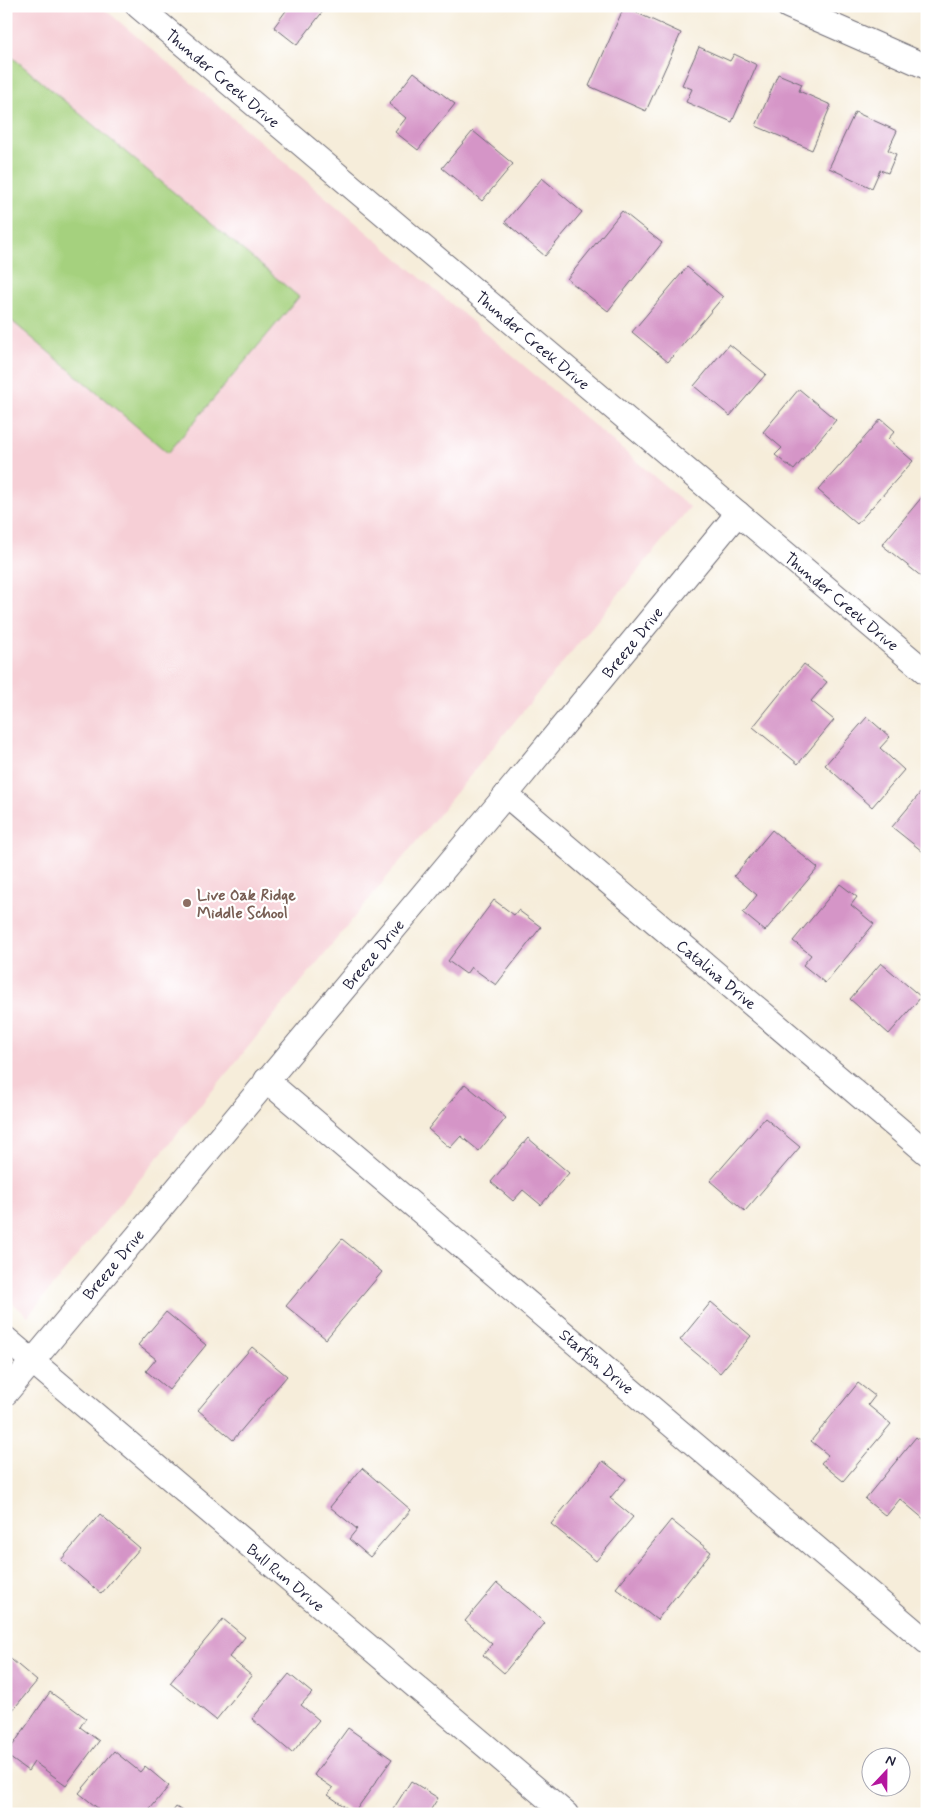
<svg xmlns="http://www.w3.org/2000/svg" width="933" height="1820" font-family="Mynerve,sans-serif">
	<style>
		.built { fill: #f6cfd6 }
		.grass { fill: #a5d17e; stroke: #647a5c }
		.building { fill: #d595c7 }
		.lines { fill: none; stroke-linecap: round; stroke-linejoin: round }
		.street-casing { stroke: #6c6973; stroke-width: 26 }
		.street { stroke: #fff; stroke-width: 24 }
		.education-dot { fill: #8d6e63; stroke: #fff; stroke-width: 2 }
		.labels { text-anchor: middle; stroke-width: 4.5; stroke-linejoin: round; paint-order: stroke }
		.street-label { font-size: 16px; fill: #22223b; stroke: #fff }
		.education-label { font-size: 16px; font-weight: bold; fill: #785e54; stroke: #fff; text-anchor: start }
	</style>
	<rect width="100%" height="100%" fill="#fff"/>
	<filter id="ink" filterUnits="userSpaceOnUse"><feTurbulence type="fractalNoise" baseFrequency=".02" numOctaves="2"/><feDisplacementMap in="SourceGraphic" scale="10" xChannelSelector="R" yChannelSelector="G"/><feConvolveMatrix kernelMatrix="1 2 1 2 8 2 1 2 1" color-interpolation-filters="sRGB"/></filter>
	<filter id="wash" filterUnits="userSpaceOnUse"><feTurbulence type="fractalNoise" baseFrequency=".0096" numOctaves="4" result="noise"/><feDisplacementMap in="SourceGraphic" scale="20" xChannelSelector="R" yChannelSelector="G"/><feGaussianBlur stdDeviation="1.12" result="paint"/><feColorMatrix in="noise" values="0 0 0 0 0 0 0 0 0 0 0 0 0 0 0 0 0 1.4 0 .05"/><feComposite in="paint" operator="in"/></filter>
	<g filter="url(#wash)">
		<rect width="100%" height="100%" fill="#f6edda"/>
		<polygon class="built" points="6,6 101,6 690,507 28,1316 6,1298"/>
		<polygon class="grass" points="6,52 299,297 168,453 6,316"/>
		<g id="blocks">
			<g class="building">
				<polygon points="286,6 327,6 297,45 274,27 288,8"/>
				<polygon points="624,7 681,33 646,111 589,86"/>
				<polygon points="699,47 730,61 734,54 757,65 732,122 686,102 692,89 682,85"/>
				<polygon points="414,72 455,104 418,150 395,132 406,118 389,104"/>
				<polygon points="778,74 802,84 799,91 831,105 812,150 756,126"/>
				<polygon points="855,112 897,131 888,150 896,154 888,173 880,170 872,188 829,168"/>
				<polygon points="473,131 513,164 482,201 442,168"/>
				<polygon points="542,178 582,212 545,256 505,222"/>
				<polygon points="622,211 662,243 608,311 567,279"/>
				<polygon points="687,267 723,297 668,362 632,332"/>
				<polygon points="729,344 766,374 730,416 694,386"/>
				<polygon points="799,389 836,420 794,470 775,455 782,448 763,432"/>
				<polygon points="881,419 895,431 888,439 913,461 857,524 818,490"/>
				<polygon points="927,491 927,572 922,577 882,545"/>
				<polygon points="804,664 827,682 811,701 834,720 798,764 753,727"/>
				<polygon points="867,717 890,737 880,748 904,770 872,807 825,765"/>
				<polygon points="927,785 927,855 892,827"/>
				<polygon points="772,830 818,868 765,931 743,913 757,895 734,876"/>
				<polygon points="840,884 857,897 851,905 874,924 825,983 803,965 811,955 793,941"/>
				<polygon points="494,900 514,915 518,910 541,927 496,985 471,967 466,974 448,961"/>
				<polygon points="881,963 921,997 889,1034 850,999"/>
				<polygon points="465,1084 506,1118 479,1151 461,1136 450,1148 428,1129"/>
				<polygon points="765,1118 800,1147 745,1211 710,1181"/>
				<polygon points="528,1138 569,1173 541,1205 523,1190 513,1201 491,1182"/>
				<polygon points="342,1239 382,1272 326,1339 286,1306"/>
				<polygon points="711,1302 751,1336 720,1373 680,1340"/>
				<polygon points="166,1312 206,1345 169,1390 146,1371 156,1359 138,1345"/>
				<polygon points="252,1347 287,1376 233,1440 198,1410"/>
				<polygon points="858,1383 875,1396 868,1405 891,1424 843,1481 821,1463 828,1455 811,1441"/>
				<polygon points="916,1437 927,1446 927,1517 925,1520 900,1499 886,1516 865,1499"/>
				<polygon points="603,1461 626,1479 610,1498 633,1517 596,1561 551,1524"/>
				<polygon points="362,1468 411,1510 370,1557 349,1539 357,1529 330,1507"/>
				<polygon points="100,1514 140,1548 101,1594 61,1560"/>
				<polygon points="671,1520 711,1552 657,1620 616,1588"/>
				<polygon points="497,1583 545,1623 504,1673 483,1655 492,1644 465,1621"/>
				<polygon points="223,1619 245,1637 229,1657 252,1676 216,1720 170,1683"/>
				<polygon points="6,1655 37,1681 6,1718"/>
				<polygon points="289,1674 312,1693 301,1705 319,1720 292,1753 252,1719"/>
				<polygon points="50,1692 86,1718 80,1727 99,1741 66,1785 34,1762 28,1771 6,1755"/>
				<polygon points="348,1728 392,1759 354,1813 328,1795 333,1788 314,1775"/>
				<polygon points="114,1751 140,1772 145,1766 169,1786 146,1814 105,1814 79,1793"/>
				<polygon points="411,1781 438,1798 428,1814 390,1814"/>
				<polygon points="176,1807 187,1814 171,1814"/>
			</g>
		</g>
	</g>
	<g filter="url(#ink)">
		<use href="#blocks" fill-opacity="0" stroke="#6c6973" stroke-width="1"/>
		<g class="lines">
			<defs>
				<g id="street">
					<polyline points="138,6 927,673"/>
					<polyline points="788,6 927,67"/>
					<polyline points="506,795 927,1153"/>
					<polyline points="266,1080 927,1642"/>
					<polyline points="6,1339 566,1814"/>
					<polyline points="6,1393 506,795 738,513"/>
				</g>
			</defs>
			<use href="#street" class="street-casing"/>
			<use href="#street" class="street"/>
		</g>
	</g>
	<circle class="education-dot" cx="187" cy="903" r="5"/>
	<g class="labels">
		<g class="street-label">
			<text transform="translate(223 78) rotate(40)" y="6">Thunder Creek Drive</text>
			<text transform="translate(533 340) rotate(40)" y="6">Thunder Creek Drive</text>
			<text transform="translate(842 601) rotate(40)" y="6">Thunder Creek Drive</text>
			<text transform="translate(632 642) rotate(-51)" y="6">Breeze Drive</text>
			<text transform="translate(373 954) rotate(-50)" y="6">Breeze Drive</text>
			<text transform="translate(717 974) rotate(40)" y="6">Catalina Drive</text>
			<text transform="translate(113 1264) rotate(-50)" y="6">Breeze Drive</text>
			<text transform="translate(597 1361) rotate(40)" y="6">Starfish Drive</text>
			<text transform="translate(286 1577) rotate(40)" y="6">Bull Run Drive</text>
		</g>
		<g class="education-label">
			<text x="197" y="900">Live Oak Ridge<tspan x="197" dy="18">Middle School</tspan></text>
		</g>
	</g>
	<rect width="933" height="1820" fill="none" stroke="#fff" stroke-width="25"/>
	<g transform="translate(886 1772) rotate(22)"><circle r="24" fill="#ffffff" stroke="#a7a7b1"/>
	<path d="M0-4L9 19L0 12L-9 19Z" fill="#b5179e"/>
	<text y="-8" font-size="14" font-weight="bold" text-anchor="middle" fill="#22223b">N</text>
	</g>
</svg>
